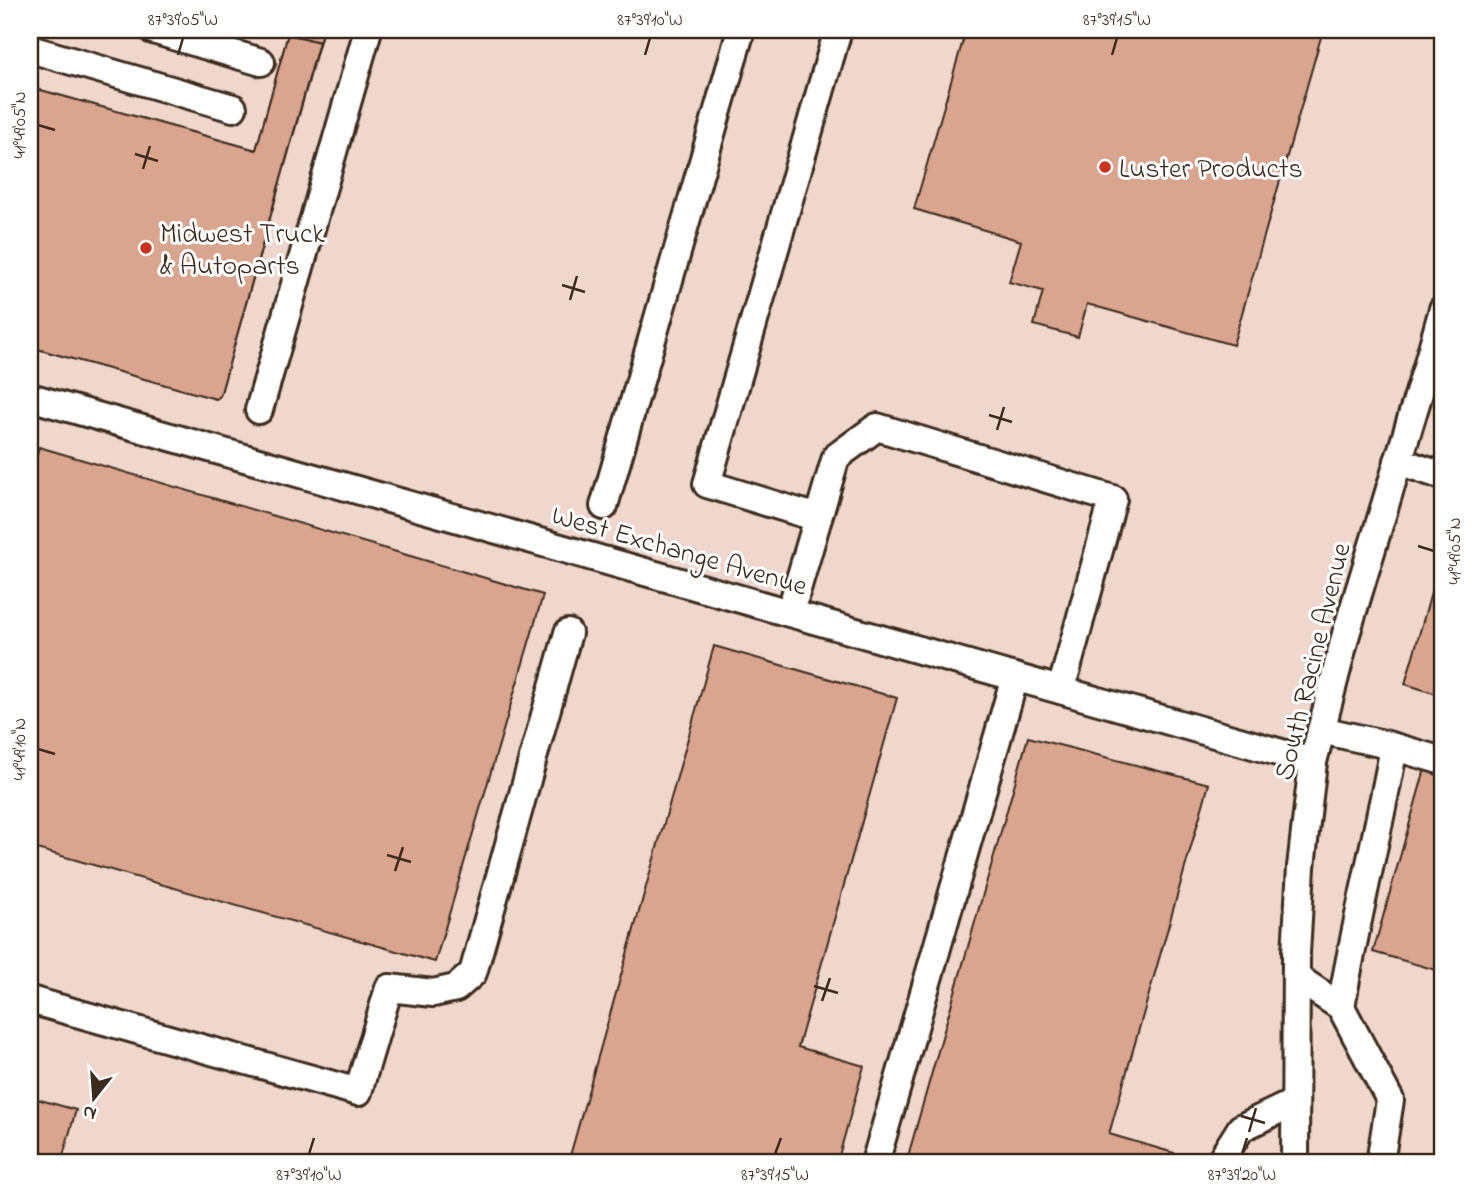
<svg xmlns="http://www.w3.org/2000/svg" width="1473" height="1193" font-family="'Indie Flower',sans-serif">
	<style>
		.built { fill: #efd7ce }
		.building { fill: #daa58f; stroke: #3b2a1e; stroke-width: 2 }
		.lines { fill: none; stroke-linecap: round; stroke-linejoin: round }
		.minor-casing { stroke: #3b2a1e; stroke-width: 32 }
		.minor { stroke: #fff; stroke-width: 26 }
		.ticks { fill: none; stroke: #3b2a1e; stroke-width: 2.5 }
		.poi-dot { fill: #c8321e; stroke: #fff; stroke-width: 2.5 }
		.labels { text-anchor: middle; stroke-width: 6; stroke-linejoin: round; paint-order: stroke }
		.poi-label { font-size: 28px; fill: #3b2a1e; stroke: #fff; text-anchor: start }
		.street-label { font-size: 28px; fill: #3b2a1e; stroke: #fff }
		.neatline { fill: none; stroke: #3b2a1e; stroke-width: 2.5 }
		.ticks-label { font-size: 18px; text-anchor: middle; fill: #3b2a1e }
	</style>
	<rect width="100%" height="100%" fill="#f8ede9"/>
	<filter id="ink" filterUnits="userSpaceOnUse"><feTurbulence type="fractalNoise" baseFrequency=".0143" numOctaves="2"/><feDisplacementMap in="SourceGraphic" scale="14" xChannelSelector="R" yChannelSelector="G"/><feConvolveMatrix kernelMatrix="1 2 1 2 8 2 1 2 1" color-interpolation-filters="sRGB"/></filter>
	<g filter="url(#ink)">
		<rect class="built" x="30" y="30" width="1413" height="1133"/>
		<g class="building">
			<polygon points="275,30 323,30 220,396 216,399 30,347 30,87 256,150 288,34"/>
			<polygon points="275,30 323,30 319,42"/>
			<polygon points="966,30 1323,30 1233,345 1087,304 1078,337 1034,325 1043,291 1009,282 1021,241 914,209"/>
			<polygon points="288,34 319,42 220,396 216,399 30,347 30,87 256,150"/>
			<polygon points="39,447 543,595 435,962 30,847 30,470 32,471"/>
			<polygon points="1443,551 1443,696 1405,684"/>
			<polygon points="714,646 897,698 798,1047 864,1066 837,1163 568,1163"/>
			<polygon points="1028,737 1209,784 1109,1134 1174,1153 1171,1163 906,1163"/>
			<polygon points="1425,769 1443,774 1443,972 1373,952"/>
			<polygon points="30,1097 76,1110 61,1163 30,1163"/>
		</g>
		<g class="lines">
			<defs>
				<g id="minor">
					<polyline points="153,30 261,62"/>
					<polyline points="30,49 233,108"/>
					<polyline points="30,397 1313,762"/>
					<polyline points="259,410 368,30"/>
					<polyline points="1398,461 1443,476"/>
					<polyline points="604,506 741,30"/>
					<polyline points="818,518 707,484 838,30"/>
					<polyline points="790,613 836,457 877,427 1113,499 1061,690"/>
					<polyline points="1321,730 1384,744 1443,761"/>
					<polyline points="1296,977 1341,1007 1390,1100 1380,1163"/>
					<polyline points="30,1000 358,1092 389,988 433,993 456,988 473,973 568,633"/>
					<path d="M1341 1007C1356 920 1378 834 1394 747"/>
					<polyline points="875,1163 1015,677"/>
					<polyline points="1219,1163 1241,1128 1295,1102"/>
					<polyline points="1295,1163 1296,953 1301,867 1313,762 1346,634 1426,370 1443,309"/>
				</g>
			</defs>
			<use href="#minor" class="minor-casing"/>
			<use href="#minor" class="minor"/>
		</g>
	</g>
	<path class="ticks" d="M178 55 183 38M645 55 650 38M1112 55 1117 38M38 125 55 130M135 154 158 161M143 169 150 146M562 285 585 292M570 300 577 276M989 415 1012 422M997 430 1004 407M1418 546 1434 551M38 749 55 754M387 855 411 862M395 871 403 847M814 986 838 993M822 1001 830 978M1241 1116 1265 1123M1249 1132 1256 1108M309 1154 314 1138M775 1154 781 1138M1242 1154 1247 1138"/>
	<g class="poi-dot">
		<circle cx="1105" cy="167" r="7"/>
		<circle cx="146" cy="248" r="7"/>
	</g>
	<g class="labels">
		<g class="poi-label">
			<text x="1119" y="177">Luster Products</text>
			<text x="160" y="242">Midwest Truck<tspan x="160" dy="32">&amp; Autoparts</tspan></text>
		</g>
		<g class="street-label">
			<text transform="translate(680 549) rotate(16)" y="10">West Exchange Avenue</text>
			<text transform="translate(1311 661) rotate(-76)" y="10">South Racine Avenue</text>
		</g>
	</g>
	<rect width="1473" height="1193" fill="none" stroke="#fff" stroke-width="77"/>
	<g transform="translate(94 1098) rotate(197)" stroke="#ffffff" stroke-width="5" paint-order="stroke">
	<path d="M0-5L12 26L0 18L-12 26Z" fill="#3b2a1e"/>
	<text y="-10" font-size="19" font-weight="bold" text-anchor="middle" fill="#3b2a1e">N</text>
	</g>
	<rect x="38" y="38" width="1396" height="1116" class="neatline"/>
	<g class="ticks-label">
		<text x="183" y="25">87°39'05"W</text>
		<text x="650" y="25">87°39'10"W</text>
		<text x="1117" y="25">87°39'15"W</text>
		<text transform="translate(19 125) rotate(-90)" y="6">41°49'05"N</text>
		<text transform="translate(1454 551) rotate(-90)" y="6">41°49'05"N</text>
		<text transform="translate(19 749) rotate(-90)" y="6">41°49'10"N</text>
		<text x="309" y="1180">87°39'10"W</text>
		<text x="775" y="1180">87°39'15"W</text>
		<text x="1242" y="1180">87°39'20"W</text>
	</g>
</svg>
